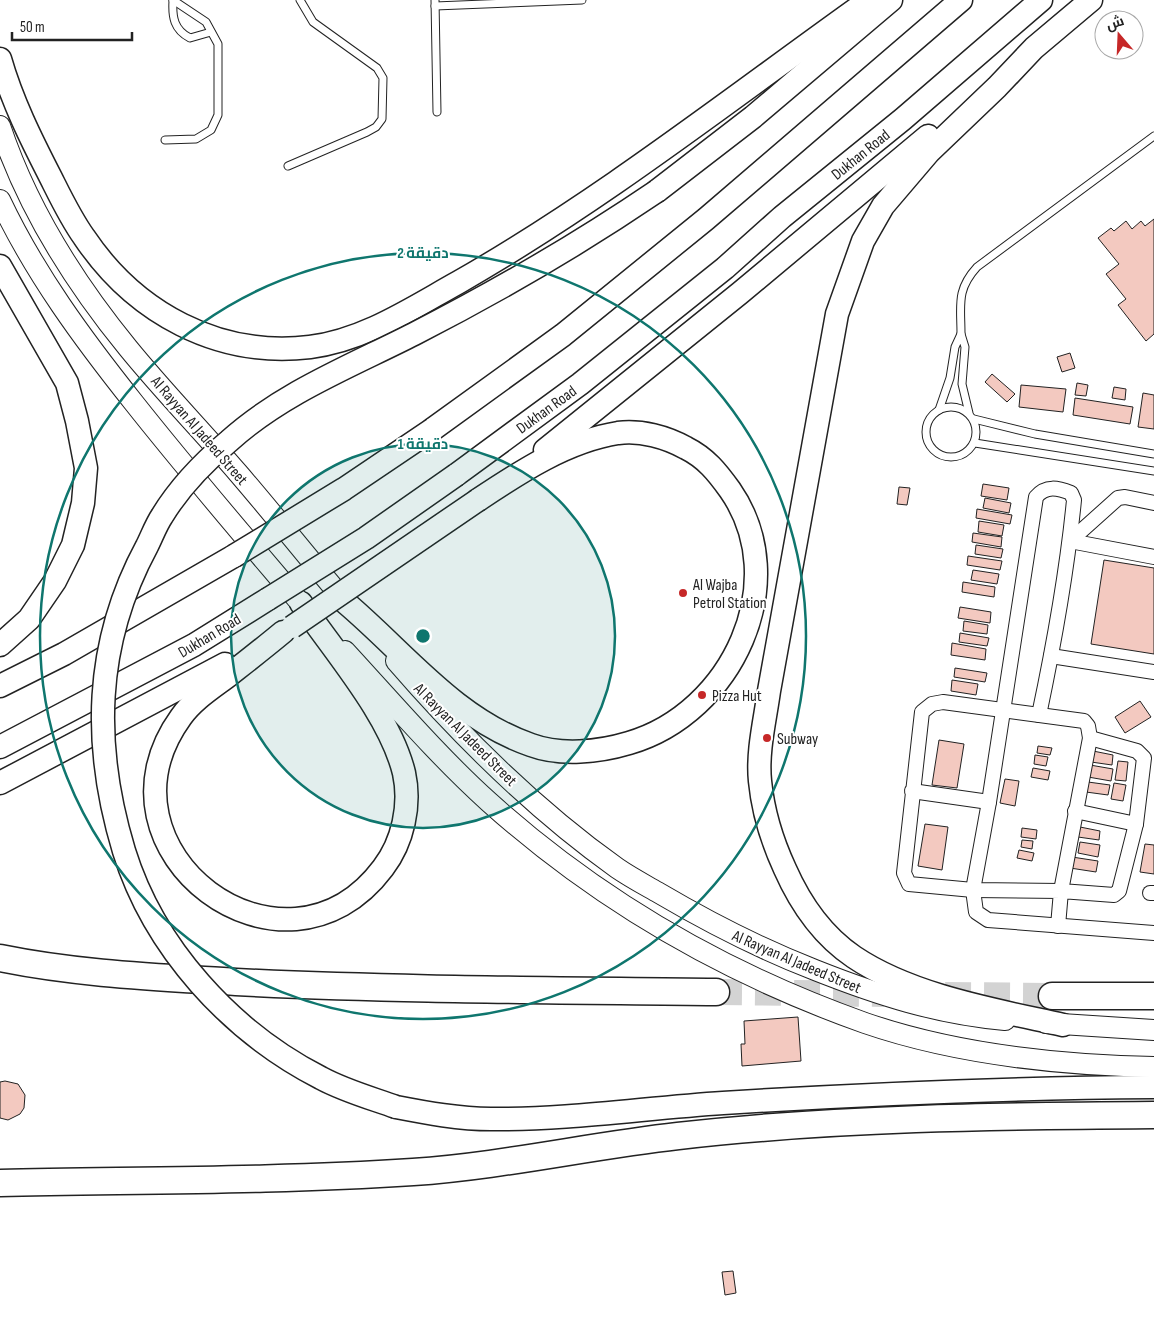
<svg xmlns="http://www.w3.org/2000/svg" width="1154" height="1326" font-family="'Sofia Sans Condensed',Cairo,sans-serif">
	<style>
		.building { fill: #f3c9c0; stroke: #222 }
		.lines { fill: none; stroke-linecap: round; stroke-linejoin: round }
		.motorway-tunnel { stroke: #d3d3d3; stroke-width: 26; stroke-dasharray: 26 13; stroke-linecap: butt }
		.service-casing { stroke: #222; stroke-width: 9 }
		.minor-casing { stroke: #222; stroke-width: 16 }
		.secondary-casing { stroke: #222; stroke-width: 22 }
		.primary-casing { stroke: #222; stroke-width: 25 }
		.motorway-casing { stroke: #222; stroke-width: 29 }
		.service { stroke: #fff; stroke-width: 7 }
		.minor { stroke: #fff; stroke-width: 14 }
		.secondary { stroke: #fff; stroke-width: 20 }
		.primary { stroke: #fff; stroke-width: 22 }
		.motorway { stroke: #fff; stroke-width: 26 }
		.primary-bridge-casing { stroke: #222; stroke-width: 25; stroke-linecap: butt }
		.primary-bridge { stroke: #fff; stroke-width: 22 }
		.ring { fill: none; stroke: #0f766e; stroke-width: 2.5 }
		.poi-dot { fill: #c62828; stroke: #fff; stroke-width: 2 }
		.labels { text-anchor: middle; stroke-width: 4; stroke-linejoin: round; paint-order: stroke }
		.street-label { font-size: 16px; fill: #222; stroke: #fff }
		.poi-label { font-size: 16px; fill: #222; stroke: #fff; text-anchor: start }
		.centre { fill: #0f766e; stroke: #fff; stroke-width: 2.5 }
		.ring-label { font-size: 15px; text-anchor: middle; font-weight: bold; fill: #0f766e; stroke: #fff; stroke-width: 4; stroke-linejoin: round; paint-order: stroke }
	</style>
	<rect width="100%" height="100%" fill="#fff"/>
	<g class="building">
		<polygon points="1154,219 1154,334 1146,341 1118,305 1126,299 1106,274 1119,264 1098,238 1111,228 1114,231 1126,221 1132,229 1141,221 1145,226"/>
		<polygon points="1070,353 1075,368 1062,372 1057,357"/>
		<polygon points="992,374 1015,394 1007,402 985,382"/>
		<polygon points="1077,383 1088,385 1086,396 1075,395"/>
		<polygon points="1021,385 1066,389 1063,412 1019,407"/>
		<polygon points="1114,387 1126,389 1125,400 1112,398"/>
		<polygon points="1143,393 1154,395 1154,429 1138,427"/>
		<polygon points="1075,398 1133,407 1130,424 1073,415"/>
		<polygon points="983,484 1009,488 1007,500 981,496"/>
		<polygon points="899,487 910,488 907,505 897,504"/>
		<polygon points="985,498 1011,503 1009,513 983,508"/>
		<polygon points="977,509 1012,515 1010,524 976,518"/>
		<polygon points="979,521 1004,525 1002,536 978,532"/>
		<polygon points="973,533 1002,537 1001,547 972,542"/>
		<polygon points="976,545 1003,549 1001,558 975,554"/>
		<polygon points="968,556 1002,561 1000,570 967,565"/>
		<polygon points="1104,560 1154,568 1154,654 1091,644"/>
		<polygon points="973,570 999,574 997,584 971,580"/>
		<polygon points="963,582 995,587 994,597 962,592"/>
		<polygon points="960,607 991,612 990,623 958,618"/>
		<polygon points="964,621 988,625 987,634 963,631"/>
		<polygon points="960,633 989,638 987,646 959,642"/>
		<polygon points="952,643 986,649 985,660 951,655"/>
		<polygon points="955,668 987,673 985,682 954,677"/>
		<polygon points="952,680 978,684 976,695 951,691"/>
		<polygon points="1140,701 1151,717 1125,733 1115,717"/>
		<polygon points="939,740 964,744 957,788 932,785"/>
		<polygon points="1038,746 1052,748 1050,755 1037,753"/>
		<polygon points="1093,751 1113,755 1112,765 1091,762"/>
		<polygon points="1035,755 1048,757 1046,766 1034,764"/>
		<polygon points="1118,761 1128,762 1126,781 1115,780"/>
		<polygon points="1090,765 1113,769 1111,781 1088,777"/>
		<polygon points="1033,768 1050,771 1048,780 1031,777"/>
		<polygon points="1005,779 1019,781 1015,806 1000,803"/>
		<polygon points="1088,782 1110,785 1108,795 1086,792"/>
		<polygon points="1114,783 1126,785 1123,801 1111,799"/>
		<polygon points="925,824 948,827 942,870 918,866"/>
		<polygon points="1080,827 1100,831 1099,840 1078,837"/>
		<polygon points="1022,828 1037,830 1036,839 1021,837"/>
		<polygon points="1022,840 1033,841 1032,849 1021,847"/>
		<polygon points="1080,842 1100,845 1098,857 1078,853"/>
		<polygon points="1145,844 1154,845 1154,874 1140,872"/>
		<polygon points="1019,850 1034,853 1032,861 1017,858"/>
		<polygon points="1072,857 1098,861 1096,872 1070,868"/>
		<polygon points="798,1017 801,1061 742,1066 741,1044 745,1044 744,1021"/>
		<polygon points="5,1081 18,1084 25,1095 24,1108 20,1114 8,1120 0,1118 0,1082"/>
		<polygon points="733,1271 736,1293 725,1295 722,1272"/>
	</g>
	<g class="lines">
		<g class="motorway-tunnel">
			<polyline points="716,992 884,994"/>
			<polyline points="945,995 1052,996"/>
		</g>
		<defs>
			<g id="service">
				<polyline points="435,0 437,112"/>
				<path d="M173 1C172 17 174 30 190 38L211 32"/>
				<polyline points="435,6 582,0"/>
				<polyline points="165,140 196,139 211,130 218,115 218,44 206,22 173,0"/>
				<polyline points="288,166 367,132 376,127 382,119 383,78 377,68 313,22 300,0"/>
				<path d="M961 334C961 305 956 290 977 267L1154 136"/>
				<circle cx="951" cy="432" r="25"/>
				<polyline points="939,410 950,378 955,347 961,334 965,347 962,384 969,413"/>
				<polyline points="974,419 1035,434 1154,454"/>
				<polyline points="975,443 1154,471"/>
			</g>
			<g id="minor">
				<polyline points="1070,541 1118,498 1125,497 1154,503"/>
				<polyline points="1070,541 1154,557"/>
				<polyline points="1051,656 1154,672"/>
				<path d="M1039 715C1054 644 1067 572 1074 500L1071 493C1058 488 1046 485 1036 497L989 802 973 890 976 912 988 920 1154 933"/>
				<polyline points="912,791 989,802"/>
				<polyline points="1075,811 1136,824 1144,758 1137,751 1090,738"/>
				<polyline points="1150,893 1154,893"/>
				<polyline points="1058,926 1061,891 1090,738 1088,726 1084,721 943,702 932,704 922,712 904,873 909,884 973,890 1061,891 1114,895 1119,891 1136,824"/>
			</g>
			<g id="secondary">
				<path d="M0 126C27 207 74 282 128 348 163 391 202 431 238 473 276 517 312 563 350 607"/>
				<path d="M0 200C35 274 83 339 134 403 187 470 242 534 297 599"/>
				<path d="M345 651C392 702 438 756 489 802 598 900 727 974 865 1023 955 1054 1059 1065 1154 1067"/>
				<path d="M396 661C460 735 537 811 617 868 630 877 645 885 659 893 710 923 761 949 815 970 878 995 937 1014 1005 1020"/>
				<polyline points="1046,1023 1154,1030"/>
			</g>
			<g id="primary">
				<path d="M0 59C12 101 31 139 51 178 61 198 71 219 84 237 135 313 218 358 310 347 365 340 412 308 459 282 604 199 734 96 869 0"/>
				<polyline points="657,191 753,117 891,0"/>
				<polyline points="0,266 67,383 77,421 86,468 83,503 73,545 55,581 29,619 0,645"/>
				<polyline points="433,429 563,335 706,219 961,0"/>
				<polyline points="545,450 740,293 928,136"/>
				<polyline points="456,475 580,384 725,268 782,217 903,119 1041,0"/>
				<path d="M346 603C405 653 455 719 531 745 561 756 599 752 629 743 732 713 794 582 730 490 717 472 706 458 686 448 666 437 641 430 618 433 567 441 520 472 478 500"/>
				<path d="M283 632C265 647 247 661 228 676 212 688 193 700 181 717 84 851 284 1000 383 868 403 842 411 805 404 773 390 715 335 653 301 603"/>
				<polyline points="0,686 64,654 234,556"/>
				<polyline points="0,747 194,645 268,599"/>
				<polyline points="0,783 225,664"/>
				<path d="M1063 1025C996 1010 912 996 854 957 823 936 800 903 785 869 772 841 763 812 760 781 757 752 765 720 769 691L837 314 863 241 883 206 929 152 997 87 1034 48 1091 0"/>
				<path d="M396 1107C427 1113 459 1119 491 1119 568 1120 645 1108 723 1103 867 1094 1010 1088 1154 1087"/>
			</g>
			<g id="motorway">
				<path d="M0 958C78 974 157 977 236 982 396 990 556 990 716 992"/>
				<polyline points="1052,996 1154,996"/>
				<path d="M0 1183C138 1180 275 1181 413 1172 502 1166 589 1146 678 1136 836 1118 995 1116 1154 1115"/>
			</g>
		</defs>
		<use href="#service" class="service-casing"/>
		<use href="#minor" class="minor-casing"/>
		<use href="#secondary" class="secondary-casing"/>
		<use href="#primary" class="primary-casing"/>
		<use href="#motorway" class="motorway-casing"/>
		<use href="#service" class="service"/>
		<use href="#minor" class="minor"/>
		<use href="#secondary" class="secondary"/>
		<use href="#primary" class="primary"/>
		<use href="#motorway" class="motorway"/>
		<defs>
			<g id="primary-bridge">
				<polyline points="234,556 344,489 433,429"/>
				<polyline points="268,599 366,538 456,475"/>
				<polyline points="292,627 478,500"/>
				<path d="M396 1107C371 1098 345 1091 321 1078 231 1032 154 948 124 851 92 745 94 644 147 546 152 536 156 525 162 516 179 488 204 462 229 441 282 393 351 366 414 334 498 291 579 244 657 191"/>
			</g>
		</defs>
		<use href="#primary-bridge" class="primary-bridge-casing"/>
		<use href="#primary-bridge" class="primary-bridge"/>
	</g>
	<circle cx="423" cy="636" r="192" fill="#0f766e" fill-opacity=".12"/>
	<g class="ring">
		<circle cx="423" cy="636" r="192"/>
		<circle cx="423" cy="636" r="383"/>
	</g>
	<g class="poi-dot">
		<circle cx="683" cy="593" r="5"/>
		<circle cx="702" cy="695" r="5"/>
		<circle cx="767" cy="738" r="5"/>
	</g>
	<g class="labels">
		<g class="street-label">
			<text transform="translate(860 154) rotate(-39)" y="6">Dukhan Road</text>
			<text transform="translate(546 409) rotate(-36)" y="6">Dukhan Road</text>
			<text transform="translate(200 430) rotate(49)" y="6">Al Rayyan Al Jadeed Street</text>
			<text transform="translate(209 635) rotate(-31)" y="6">Dukhan Road</text>
			<text transform="translate(466 734) rotate(45)" y="6">Al Rayyan Al Jadeed Street</text>
			<text transform="translate(797 961) rotate(23)" y="6">Al Rayyan Al Jadeed Street</text>
		</g>
		<g class="poi-label">
			<text x="693" y="590">Al Wajba<tspan x="693" dy="18">Petrol Station</tspan></text>
			<text x="712" y="701">Pizza Hut</text>
			<text x="777" y="744">Subway</text>
		</g>
	</g>
	<circle cx="423" cy="636" r="8" class="centre"/>
	<g class="ring-label">
		<text x="423" y="258">2 دقيقة</text>
		<text x="423" y="449">1 دقيقة</text>
	</g>
	<g transform="translate(1119 35) rotate(341)"><circle r="24" fill="#ffffff" stroke="#a7a7a7"/>
	<path d="M0-4L9 19L0 12L-9 19Z" fill="#c62828"/>
	<text y="-8" font-size="14" font-weight="bold" text-anchor="middle" fill="#222222">ش</text>
	</g>
	<path d="M12 32v8h120v-8" fill="none" stroke="#222222" stroke-width="2.5"/>
	<text x="20" y="32" font-size="15" fill="#222222" stroke="#ffffff" stroke-width="4" paint-order="stroke">50 m</text>
</svg>
